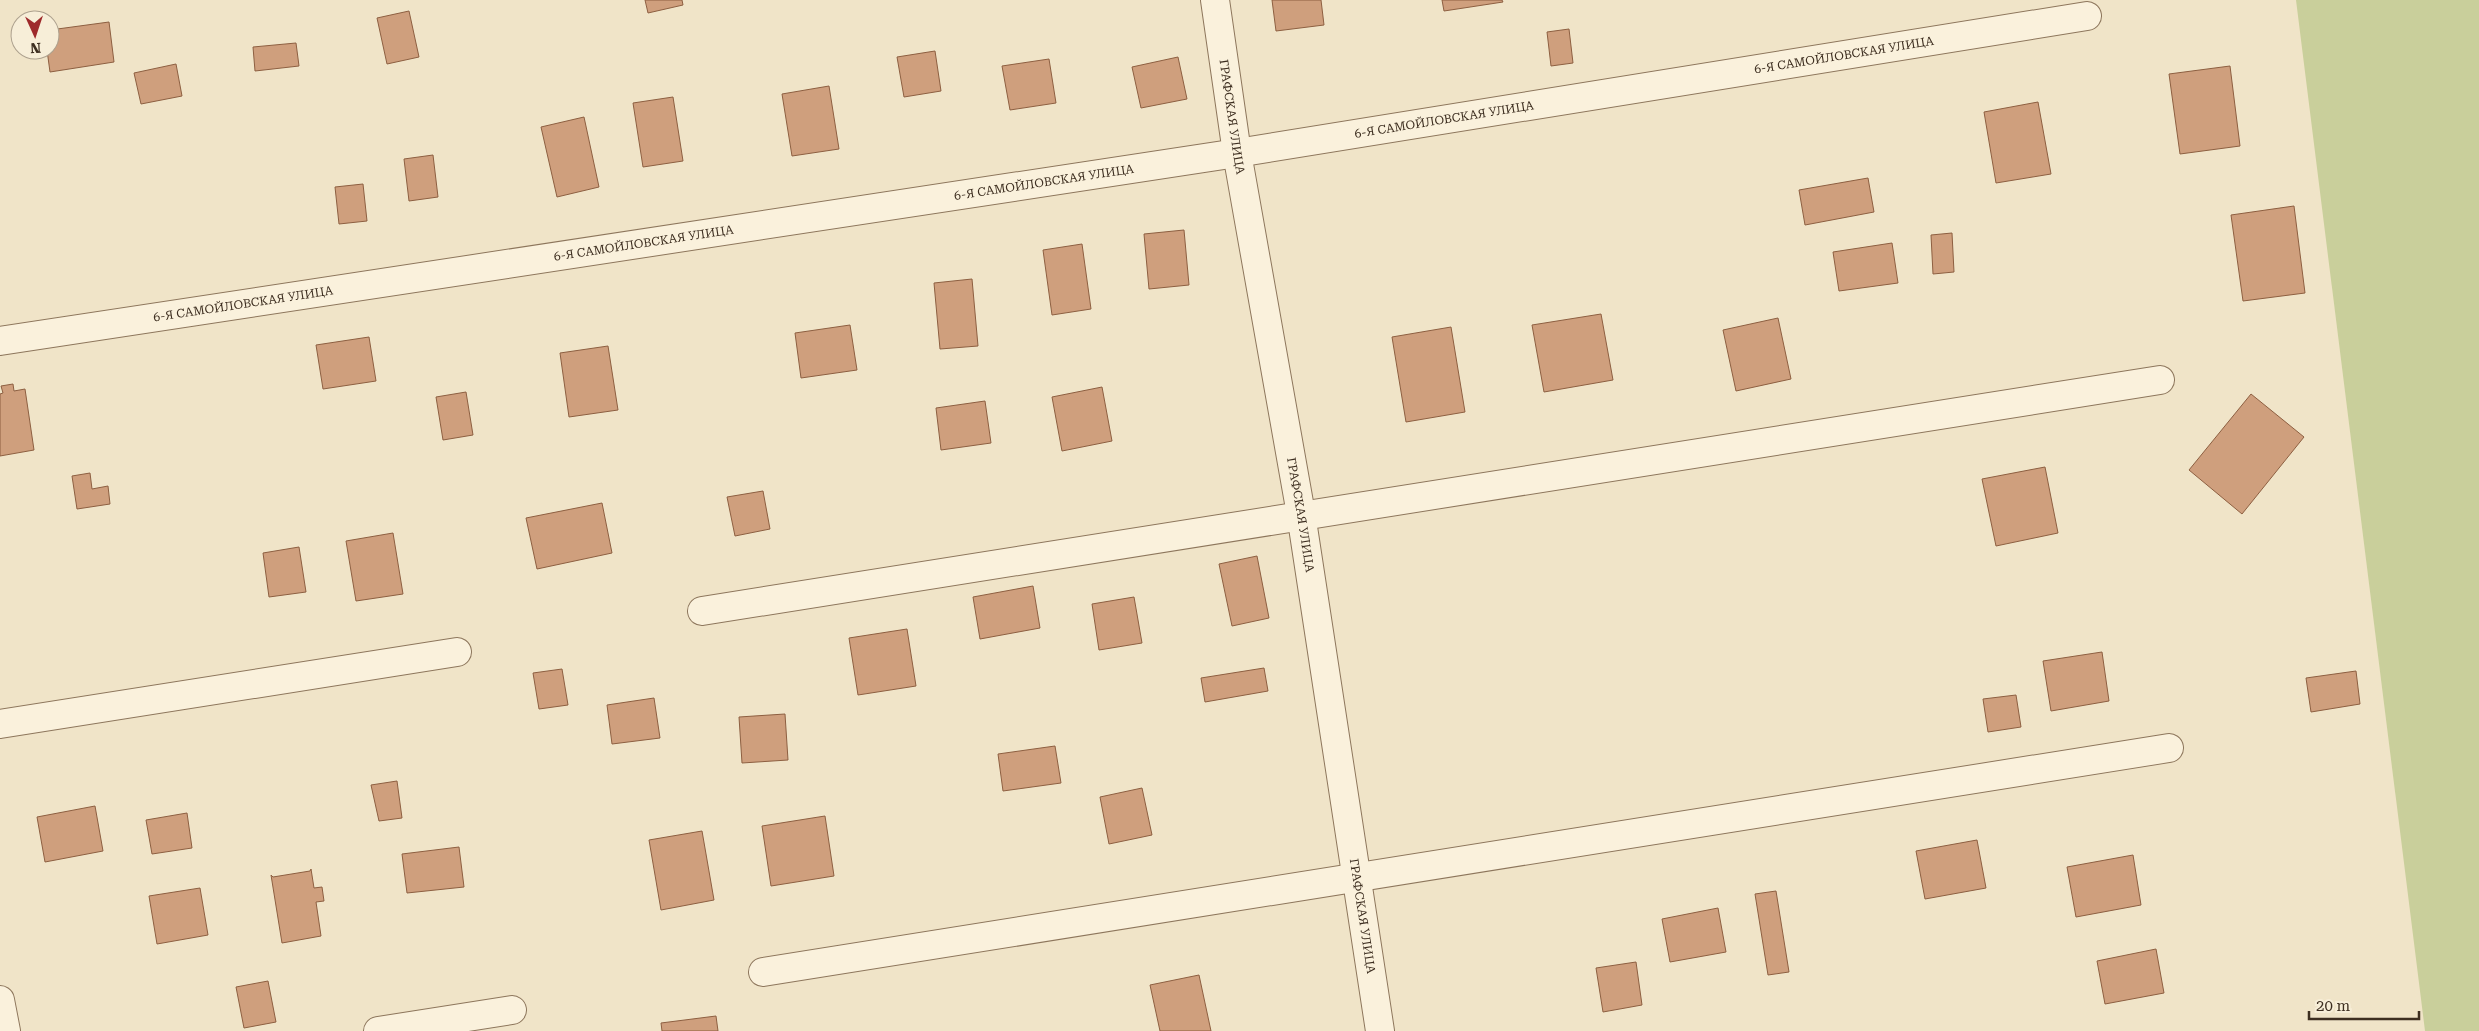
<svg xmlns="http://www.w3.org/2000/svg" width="2479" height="1031" font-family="'Roboto Serif',serif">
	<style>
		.green { fill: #c9cf9b }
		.building { fill: #cf9f7d; stroke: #8d5f41 }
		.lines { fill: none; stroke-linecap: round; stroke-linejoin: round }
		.minor-casing { stroke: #8d765c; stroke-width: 30 }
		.minor { stroke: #faf1dc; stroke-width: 28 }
		.labels { text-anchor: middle; stroke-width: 4; stroke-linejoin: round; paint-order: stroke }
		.street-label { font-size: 12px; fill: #3d2e20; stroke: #f7eed8 }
	</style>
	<rect width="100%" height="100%" fill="#f0e4c8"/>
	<polygon class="green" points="2296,0 2479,0 2479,1031 2425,1031"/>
	<g class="building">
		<polygon points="645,0 682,0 683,5 648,13"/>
		<polygon points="1272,0 1321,0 1324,25 1276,31"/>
		<polygon points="1442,0 1502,0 1503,2 1444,11"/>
		<polygon points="409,11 419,57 387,64 377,18"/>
		<polygon points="109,22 114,62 50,72 47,50 50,50 50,30"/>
		<polygon points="1569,29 1573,63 1551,66 1547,32"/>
		<polygon points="296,43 299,66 255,71 253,47"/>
		<polygon points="935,51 941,91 904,97 897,57"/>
		<polygon points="1178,57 1187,99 1141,108 1132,67"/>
		<polygon points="1049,59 1056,103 1010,110 1002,66"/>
		<polygon points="176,64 182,96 141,104 134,73"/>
		<polygon points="2230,66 2240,146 2180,154 2169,74"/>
		<polygon points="829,86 839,149 792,156 782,94"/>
		<polygon points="673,97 683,161 643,167 633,103"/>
		<polygon points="2038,102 2051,174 1996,183 1984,112"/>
		<polygon points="584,117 599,187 557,197 541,127"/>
		<polygon points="433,155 438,197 409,201 404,159"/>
		<polygon points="1868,178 1874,212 1805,225 1799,190"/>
		<polygon points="363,184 367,221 339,224 335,187"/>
		<polygon points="2294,206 2305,293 2243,301 2231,215"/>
		<polygon points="1184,230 1189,285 1149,289 1144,234"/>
		<polygon points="1952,233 1954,272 1933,274 1931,235"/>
		<polygon points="1892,243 1898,283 1839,291 1833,252"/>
		<polygon points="1082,244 1091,309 1052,315 1043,250"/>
		<polygon points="972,279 978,346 940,349 934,283"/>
		<polygon points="1601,314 1613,380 1544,392 1532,325"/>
		<polygon points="1778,318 1791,379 1736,391 1723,330"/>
		<polygon points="850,325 857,370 801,378 795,333"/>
		<polygon points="1451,327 1465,412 1406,422 1392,337"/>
		<polygon points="369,337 376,381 323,389 316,345"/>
		<polygon points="608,346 618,410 569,417 560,353"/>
		<polygon points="13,384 14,391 25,389 34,450 0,456 0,394 3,393 1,386"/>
		<polygon points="1102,387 1112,441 1062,451 1052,397"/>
		<polygon points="466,392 473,435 443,440 436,397"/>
		<polygon points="2251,394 2304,437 2242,514 2189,470"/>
		<polygon points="985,401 991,443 941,450 936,408"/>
		<polygon points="2045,467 2058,533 1996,546 1982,479"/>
		<polygon points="90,473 92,489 108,486 110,504 77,509 72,476"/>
		<polygon points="763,491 770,529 735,536 727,497"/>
		<polygon points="602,503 612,553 537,569 526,518"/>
		<polygon points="393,533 403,594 356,601 346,541"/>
		<polygon points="299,547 306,592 269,597 263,553"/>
		<polygon points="1257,556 1269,618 1232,626 1219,564"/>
		<polygon points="1033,586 1040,628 980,639 973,597"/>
		<polygon points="1134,597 1142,643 1099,650 1092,604"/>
		<polygon points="907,629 916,686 858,695 849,638"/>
		<polygon points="2102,652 2109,701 2051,711 2043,661"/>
		<polygon points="1264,668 1268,691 1205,702 1201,678"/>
		<polygon points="562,669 568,705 539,709 533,673"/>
		<polygon points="2356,671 2360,704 2311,712 2306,678"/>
		<polygon points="2016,695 2021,727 1988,732 1983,699"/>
		<polygon points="654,698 660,738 612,744 607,705"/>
		<polygon points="785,714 788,760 742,763 739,717"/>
		<polygon points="1055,746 1061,783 1003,791 998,754"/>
		<polygon points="397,781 402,818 379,821 371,785"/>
		<polygon points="1142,788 1152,835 1109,844 1100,797"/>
		<polygon points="95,806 103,851 45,862 37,817"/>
		<polygon points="187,813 192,848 152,854 146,820"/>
		<polygon points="825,816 834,876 771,886 762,826"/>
		<polygon points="702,831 714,900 661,910 649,840"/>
		<polygon points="1977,840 1986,888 1925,899 1916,851"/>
		<polygon points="459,847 464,887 407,893 402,854"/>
		<polygon points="2133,855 2141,905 2076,917 2067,867"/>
		<polygon points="311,869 314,888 322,887 324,901 316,902 321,936 282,943 271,875 273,877 310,871"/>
		<polygon points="200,888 208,935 157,944 149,896"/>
		<polygon points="1776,891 1789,972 1768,975 1755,894"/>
		<polygon points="1718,908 1726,952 1670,962 1662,919"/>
		<polygon points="2156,949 2164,993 2105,1004 2097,961"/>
		<polygon points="1636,962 1642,1005 1603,1012 1596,968"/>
		<polygon points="1199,975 1211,1031 1160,1031 1150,985"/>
		<polygon points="268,981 276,1022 244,1028 236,987"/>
		<polygon points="716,1016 718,1031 662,1031 661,1023"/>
	</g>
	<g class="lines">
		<defs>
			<g id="minor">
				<path id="s1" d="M1215 0 1237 153 1301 514 1380 1031"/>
				<path id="s2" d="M0 341 1237 153 2087 16"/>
				<polyline points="702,611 2160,380"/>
				<polyline points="0,724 457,652"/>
				<polyline points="763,972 2169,748"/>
				<polyline points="0,1000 6,1031"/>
				<polyline points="378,1031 512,1010"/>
			</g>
		</defs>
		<use href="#minor" class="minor-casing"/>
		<use href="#minor" class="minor"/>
	</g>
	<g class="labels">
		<g class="street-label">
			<text dy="4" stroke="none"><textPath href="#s2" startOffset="1866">6-Я САМОЙЛОВСКАЯ УЛИЦА</textPath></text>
			<text dy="4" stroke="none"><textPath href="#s1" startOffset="118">ГРАФСКАЯ УЛИЦА</textPath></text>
			<text dy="4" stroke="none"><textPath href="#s2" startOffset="1461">6-Я САМОЙЛОВСКАЯ УЛИЦА</textPath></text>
			<text dy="4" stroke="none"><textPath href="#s2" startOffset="1056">6-Я САМОЙЛОВСКАЯ УЛИЦА</textPath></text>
			<text dy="4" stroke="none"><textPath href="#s2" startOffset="651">6-Я САМОЙЛОВСКАЯ УЛИЦА</textPath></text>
			<text dy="4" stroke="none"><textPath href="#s2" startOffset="246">6-Я САМОЙЛОВСКАЯ УЛИЦА</textPath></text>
			<text dy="4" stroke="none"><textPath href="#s1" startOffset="522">ГРАФСКАЯ УЛИЦА</textPath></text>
			<text dy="4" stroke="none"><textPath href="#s1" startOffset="928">ГРАФСКАЯ УЛИЦА</textPath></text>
		</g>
	</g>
	<g transform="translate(35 35) rotate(177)"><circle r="24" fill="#f7eed8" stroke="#ada18e"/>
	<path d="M0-4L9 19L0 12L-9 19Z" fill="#9e2a2b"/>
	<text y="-8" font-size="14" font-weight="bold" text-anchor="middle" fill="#3d2e20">N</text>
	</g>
	<path d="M2309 1011v8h110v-8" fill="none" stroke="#3d2e20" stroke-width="2.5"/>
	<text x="2316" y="1011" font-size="15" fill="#3d2e20" stroke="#f7eed8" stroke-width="4" paint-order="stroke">20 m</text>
</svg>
